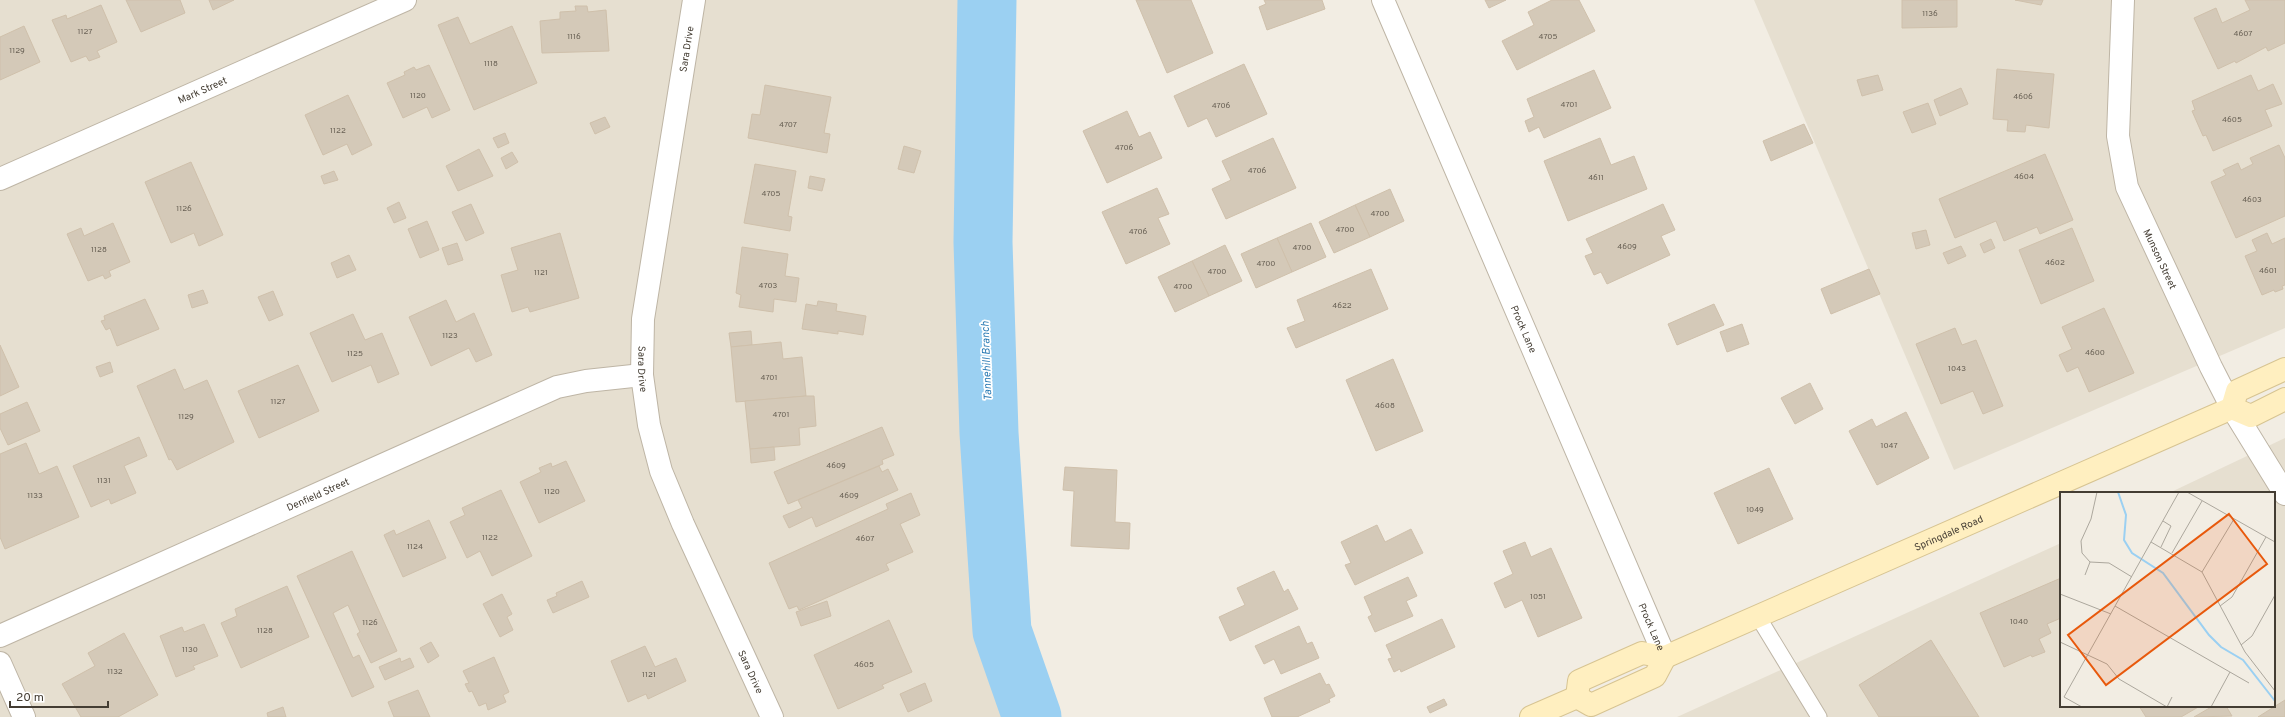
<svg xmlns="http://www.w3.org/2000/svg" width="2285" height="717" font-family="Overpass,sans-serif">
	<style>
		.residential { fill: #e6dfd0 }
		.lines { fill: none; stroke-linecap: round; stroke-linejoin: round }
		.river { stroke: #9bd0f2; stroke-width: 59 }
		.building { fill: #d4c9b8; stroke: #cfc0ab }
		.lane-casing { stroke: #beb5a5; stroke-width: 17 }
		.street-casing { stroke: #beb5a5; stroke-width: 24 }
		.secondary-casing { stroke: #d7c492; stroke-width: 24 }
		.lane { stroke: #fff; stroke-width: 15 }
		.street { stroke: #fff; stroke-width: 22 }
		.secondary { stroke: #ffefc0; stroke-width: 22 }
		.labels { text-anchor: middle; stroke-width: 3.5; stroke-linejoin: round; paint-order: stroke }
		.number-label { font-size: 8px; fill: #686054 }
		.street-label { font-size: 10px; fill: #443d33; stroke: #fff }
		.water-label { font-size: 11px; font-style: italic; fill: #297ab3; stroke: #fff }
		.inset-river { fill: none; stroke: #9bd0f2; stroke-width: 2 }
		.inset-road { fill: none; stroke: #aca79d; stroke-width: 1 }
		.view { fill: #e8590c; fill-opacity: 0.15; stroke: #e8590c; stroke-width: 2 }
		.inset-edge { fill: none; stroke: #443d33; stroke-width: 2 }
	</style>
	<rect width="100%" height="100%" fill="#f2ede3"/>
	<g class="residential">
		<polygon points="0,0 977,0 966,312 974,550 989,654 1013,717 0,717"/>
		<polygon points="1754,0 2285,0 2285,328 1954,470"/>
		<polygon points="2285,438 2285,717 1677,717 2061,543 2061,706 2274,706 2274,493 2169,493"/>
	</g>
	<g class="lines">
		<polyline class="river" points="987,0 983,242 989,433 1002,631 1032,717"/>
	</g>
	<g class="building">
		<polygon points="126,0 180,0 185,13 141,32"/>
		<polygon points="209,0 234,0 213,10"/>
		<polygon points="1136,0 1191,0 1213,53 1167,73"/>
		<polygon points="1264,0 1322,0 1325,9 1267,30 1259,7 1266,4"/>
		<polygon points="1485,0 1506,0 1489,8"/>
		<polygon points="1552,0 1579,0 1595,31 1517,70 1502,41 1534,25 1528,12"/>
		<polygon points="1902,0 1957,0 1957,27 1902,28"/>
		<polygon points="2015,0 2043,0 2041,5"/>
		<polygon points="2245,0 2285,0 2285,43 2268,51 2266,47 2236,63 2235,61 2218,69 2194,18 2216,8 2222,23 2250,10"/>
		<polygon points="101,5 117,42 97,51 100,57 89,61 86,56 71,62 52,20 66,15 67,19"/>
		<polygon points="575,6 587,6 588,12 606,10 609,51 542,53 540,21 560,19 560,12 576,11"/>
		<polygon points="458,17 470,44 512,26 537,83 474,110 438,25"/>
		<polygon points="24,26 40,62 0,80 0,37"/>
		<polygon points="1244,64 1267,114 1216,137 1207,118 1188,127 1174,96"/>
		<polygon points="429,65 450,110 432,118 427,107 403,118 387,83 405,75 404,72 414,67 416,70"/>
		<polygon points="1997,69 2054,74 2049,128 2026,125 2025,132 2007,131 2008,120 1993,119"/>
		<polygon points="1594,70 1611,108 1544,138 1539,127 1529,132 1525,121 1534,117 1527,99"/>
		<polygon points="1878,75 1883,90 1862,96 1857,80"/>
		<polygon points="2251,75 2258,91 2273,84 2282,104 2265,110 2272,126 2213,151 2206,135 2203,136 2192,111 2195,110 2192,101"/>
		<polygon points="765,85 831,97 824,133 830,134 827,153 748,138 752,114 760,115"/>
		<polygon points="1961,88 1968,104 1940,116 1934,100"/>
		<polygon points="348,95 372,145 352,155 347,144 323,155 305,115"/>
		<polygon points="1928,103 1936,124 1912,133 1903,112"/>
		<polygon points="1127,111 1139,137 1150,132 1162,158 1107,183 1083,131"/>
		<polygon points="605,117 610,127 595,134 590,123"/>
		<polygon points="1804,124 1813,143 1771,161 1763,141"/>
		<polygon points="505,133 509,143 498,148 493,138"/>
		<polygon points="1273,138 1296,188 1226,219 1212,189 1231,180 1222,161"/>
		<polygon points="1600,138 1611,165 1634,156 1647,189 1568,221 1544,161"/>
		<polygon points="2279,145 2285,158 2285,216 2236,238 2211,182 2226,175 2223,170 2238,163 2241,170 2253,164 2250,158"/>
		<polygon points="904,146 921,151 914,173 898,169"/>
		<polygon points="479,149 493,176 458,191 446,166"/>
		<polygon points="512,152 518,162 506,169 501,158"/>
		<polygon points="2045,154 2073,220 2040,234 2037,227 2004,241 1996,221 1955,238 1939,199"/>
		<polygon points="191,162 223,235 199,246 194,233 171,243 145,182"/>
		<polygon points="755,164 796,171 788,216 792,217 790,231 744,223"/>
		<polygon points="334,171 338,180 324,184 321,176"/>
		<polygon points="810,176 825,179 822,191 808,188"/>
		<polygon points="1157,188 1169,214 1158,218 1170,244 1126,264 1102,212"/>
		<polygon points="1390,189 1404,221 1370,237 1355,205"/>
		<polygon points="399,202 406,218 394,223 387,208"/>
		<polygon points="471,204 484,233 466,241 452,212"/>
		<polygon points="1663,204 1675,230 1661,236 1670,255 1607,284 1601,272 1594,275 1585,256 1593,253 1586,239"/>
		<polygon points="1355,205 1370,237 1334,253 1319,222"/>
		<polygon points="427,221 439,250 420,258 408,229"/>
		<polygon points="113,223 130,262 109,271 111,276 105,279 103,275 88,281 67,234 81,228 84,236"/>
		<polygon points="1311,223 1326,257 1292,272 1277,238"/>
		<polygon points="2072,228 2094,281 2041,304 2019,250"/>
		<polygon points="1926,230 1930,245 1916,249 1912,233"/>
		<polygon points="560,233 579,298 530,312 528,307 512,312 501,275 518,270 511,248"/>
		<polygon points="2267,233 2272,244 2285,238 2285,285 2282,286 2283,289 2275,292 2274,290 2262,295 2245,256 2257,251 2252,240"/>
		<polygon points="1277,238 1292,272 1256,288 1241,254"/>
		<polygon points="1991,239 1995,248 1984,253 1980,244"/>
		<polygon points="457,243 463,260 448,265 442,248"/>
		<polygon points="1225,245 1242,281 1209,296 1192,261"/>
		<polygon points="1961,246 1966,256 1948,264 1943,253"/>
		<polygon points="742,247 788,254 785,276 799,278 796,302 774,299 773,312 739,307 741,295 736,293"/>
		<polygon points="349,255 356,270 337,278 331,263"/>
		<polygon points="1192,261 1209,296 1175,312 1158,277"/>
		<polygon points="1371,269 1388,309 1296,348 1287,328 1305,321 1297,300"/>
		<polygon points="1869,269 1880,294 1831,314 1821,289"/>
		<polygon points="203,290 208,303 192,308 188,295"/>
		<polygon points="273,291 283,315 269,321 258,297"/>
		<polygon points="145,299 159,329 117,346 110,328 106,330 101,321 105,320 104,316"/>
		<polygon points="446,300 456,322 474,313 492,355 476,362 469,348 431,366 409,317"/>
		<polygon points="818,301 837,304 836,311 866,316 863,335 838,331 838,334 802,329 806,304 817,306"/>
		<polygon points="1714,304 1724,325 1677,345 1668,324"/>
		<polygon points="2104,308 2134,373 2089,392 2078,367 2067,372 2059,355 2072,349 2062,327"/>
		<polygon points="353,314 365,340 382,333 399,374 378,383 371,365 332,382 310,333"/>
		<polygon points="1742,324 1749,344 1727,352 1720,332"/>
		<polygon points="1955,328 1962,345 1976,340 2003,406 1983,414 1973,391 1941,404 1916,344"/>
		<polygon points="751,331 752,345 731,347 729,333"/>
		<polygon points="781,342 783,359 802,357 806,396 736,402 731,347"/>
		<polygon points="0,345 19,387 0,396"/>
		<polygon points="1393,359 1423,431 1376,451 1346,380"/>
		<polygon points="110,362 113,372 100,377 96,367"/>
		<polygon points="298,365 319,411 259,438 238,391"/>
		<polygon points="175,369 184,390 207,380 234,442 177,470 171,459 169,460 137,386"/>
		<polygon points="1810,383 1823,409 1795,424 1781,398"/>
		<polygon points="806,396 814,396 816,426 799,428 800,445 750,449 745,401"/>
		<polygon points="27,402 40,431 8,445 0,428 0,414"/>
		<polygon points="1906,412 1929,458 1877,485 1849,431 1872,419 1876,427"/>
		<polygon points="882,427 894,455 882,460 883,464 788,504 774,472"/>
		<polygon points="139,437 147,456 124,466 136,493 111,504 109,499 91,507 73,466"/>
		<polygon points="26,443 39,474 57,466 79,517 5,549 0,537 0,454"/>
		<polygon points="774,447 775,460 751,463 750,449"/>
		<polygon points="566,461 585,501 539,523 520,482 541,472 539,468 551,463 552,467"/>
		<polygon points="879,466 882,472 888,469 898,490 816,527 812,517 789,528 783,516 802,508 798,500"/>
		<polygon points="1065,467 1117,470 1115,522 1130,523 1129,549 1071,546 1074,491 1063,490"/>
		<polygon points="1769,468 1793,519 1738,544 1714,493"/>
		<polygon points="501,490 532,556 492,576 480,551 467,558 450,522 465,515 462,508"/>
		<polygon points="911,493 920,515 900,524 913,552 886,564 889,570 799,610 797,606 789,609 769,563 888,509 886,504"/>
		<polygon points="429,520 446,558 403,577 384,535 394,530 396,535"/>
		<polygon points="1377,525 1385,542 1411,529 1423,553 1355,585 1345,565 1351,563 1341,542"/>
		<polygon points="1525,542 1531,557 1551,548 1582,618 1538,637 1522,600 1505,608 1494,583 1513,574 1503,551"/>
		<polygon points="352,551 397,651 371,663 357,634 360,632 348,605 333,613 353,658 359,655 374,687 352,697 297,576"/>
		<polygon points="1274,571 1284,592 1288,589 1298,609 1230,641 1219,617 1245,605 1237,588"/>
		<polygon points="1408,577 1417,596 1406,601 1413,616 1375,632 1368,617 1372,615 1364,597"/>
		<polygon points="2061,578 2061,618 2047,624 2051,633 2039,639 2045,652 2032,657 2031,655 2004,667 1980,613"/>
		<polygon points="582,581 589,597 553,613 547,600 557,596 556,593"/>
		<polygon points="287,586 309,637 241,668 221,623 237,616 235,609"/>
		<polygon points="502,594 512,614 507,617 513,630 500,637 483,604"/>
		<polygon points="827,601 831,616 801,626 796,612"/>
		<polygon points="1442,619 1455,647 1401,672 1400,669 1394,672 1388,659 1392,658 1386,645"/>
		<polygon points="889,620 912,672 882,685 884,688 838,709 814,655"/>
		<polygon points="204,624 218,656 193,666 195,669 176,677 160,636 182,627 184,632"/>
		<polygon points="1299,626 1307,644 1312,642 1319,658 1281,674 1274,659 1264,664 1255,646"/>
		<polygon points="124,633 158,695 118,717 81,717 62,684 95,666 88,653"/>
		<polygon points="1931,640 1979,717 1879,717 1859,685"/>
		<polygon points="431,642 439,656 428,663 420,648"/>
		<polygon points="645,646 655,667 676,658 686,681 648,699 646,694 628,702 611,661"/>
		<polygon points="494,657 509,692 503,695 506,702 488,710 486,703 479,706 472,691 469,692 465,684 469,683 463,671"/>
		<polygon points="400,658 401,662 410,658 414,667 385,680 379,667"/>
		<polygon points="1320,673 1326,685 1329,684 1335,696 1329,699 1330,702 1297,717 1272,717 1264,698"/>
		<polygon points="925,683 932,701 908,712 900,694"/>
		<polygon points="418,690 430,717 394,717 388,702"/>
		<polygon points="1444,699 1447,705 1430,713 1427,707"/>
		<polygon points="2285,700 2285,717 2258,717"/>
		<polygon points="2139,706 2200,706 2181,717 2146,717"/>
		<polygon points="2213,706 2226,706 2232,716 2194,717"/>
		<polygon points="283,707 286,717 268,717 267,713"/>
	</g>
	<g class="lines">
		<defs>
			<polyline id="lane" points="1757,615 1819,717"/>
			<g id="street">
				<path id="s1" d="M694 0 643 319 642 375 649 425 661 471 683 524 772 717"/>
				<path id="s2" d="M1383 0 1665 657"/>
				<path id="s3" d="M2123 0 2118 136 2127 187 2211 367 2232 408 2285 494"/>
				<path id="s4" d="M0 179 405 0"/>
				<path id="s5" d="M0 636 557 387 586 381 642 375"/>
				<polyline points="0,663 24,717"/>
			</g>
			<g id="secondary">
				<polyline points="2232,408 2237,391 2285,369"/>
				<path id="s6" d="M1577 697 1579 681 1642 653 1665 657 2232 408 2251 416 2285 399"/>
				<polyline points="1577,697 1591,705 1655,676 1665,657"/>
				<polyline points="1531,717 1577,697"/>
			</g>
		</defs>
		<use href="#lane" class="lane-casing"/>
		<use href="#street" class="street-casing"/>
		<use href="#secondary" class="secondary-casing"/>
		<use href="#lane" class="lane"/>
		<use href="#street" class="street"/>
		<use href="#secondary" class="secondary"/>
	</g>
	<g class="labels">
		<g class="number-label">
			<text x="1930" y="16">1136</text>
			<text x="85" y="34">1127</text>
			<text x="2243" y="36">4607</text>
			<text x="574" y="39">1116</text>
			<text x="1548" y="39">4705</text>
			<text x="17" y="53">1129</text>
			<text x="491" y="66">1118</text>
			<text x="418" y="98">1120</text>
			<text x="2023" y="99">4606</text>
			<text x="1569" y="107">4701</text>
			<text x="1221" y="108">4706</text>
			<text x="2232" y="122">4605</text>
			<text x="788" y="127">4707</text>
			<text x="338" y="133">1122</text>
			<text x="1124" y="150">4706</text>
			<text x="1257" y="173">4706</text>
			<text x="2024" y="179">4604</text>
			<text x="1596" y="180">4611</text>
			<text x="771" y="196">4705</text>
			<text x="2252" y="202">4603</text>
			<text x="184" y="211">1126</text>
			<text x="1380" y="216">4700</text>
			<text x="1345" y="232">4700</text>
			<text x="1138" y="234">4706</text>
			<text x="1627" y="249">4609</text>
			<text x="1302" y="250">4700</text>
			<text x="99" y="252">1128</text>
			<text x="2055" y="265">4602</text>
			<text x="1266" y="266">4700</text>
			<text x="2268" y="273">4601</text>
			<text x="1217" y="274">4700</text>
			<text x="541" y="275">1121</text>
			<text x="768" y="288">4703</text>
			<text x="1183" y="289">4700</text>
			<text x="1342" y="308">4622</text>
			<text x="450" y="338">1123</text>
			<text x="2095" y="355">4600</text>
			<text x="355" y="356">1125</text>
			<text x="1957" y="371">1043</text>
			<text x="769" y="380">4701</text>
			<text x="278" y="404">1127</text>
			<text x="1385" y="408">4608</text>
			<text x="781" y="417">4701</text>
			<text x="186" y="419">1129</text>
			<text x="1889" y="448">1047</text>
			<text x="836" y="468">4609</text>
			<text x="104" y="483">1131</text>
			<text x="552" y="494">1120</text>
			<text x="35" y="498">1133</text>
			<text x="849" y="498">4609</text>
			<text x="1755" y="512">1049</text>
			<text x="490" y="540">1122</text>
			<text x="865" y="541">4607</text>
			<text x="415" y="549">1124</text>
			<text x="1538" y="599">1051</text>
			<text x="2019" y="624">1040</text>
			<text x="370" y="625">1126</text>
			<text x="265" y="633">1128</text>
			<text x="190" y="652">1130</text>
			<text x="864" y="667">4605</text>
			<text x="115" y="674">1132</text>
			<text x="649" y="677">1121</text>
		</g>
		<g class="street-label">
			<text transform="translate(686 49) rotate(-81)" y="4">Sara Drive</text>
			<text dy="4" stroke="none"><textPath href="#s4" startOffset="221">Mark Street</textPath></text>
			<text dy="4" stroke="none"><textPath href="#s3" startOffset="267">Munson Street</textPath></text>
			<text dy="4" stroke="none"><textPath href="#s2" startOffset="358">Prock Lane</textPath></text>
			<text dy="4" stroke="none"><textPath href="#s1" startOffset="373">Sara Drive</textPath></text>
			<text dy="4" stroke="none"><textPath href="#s5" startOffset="348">Denfield Street</textPath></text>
			<text dy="4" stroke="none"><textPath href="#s6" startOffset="418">Springdale Road</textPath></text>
			<text dy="4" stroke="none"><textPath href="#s2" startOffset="682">Prock Lane</textPath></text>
			<text dy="4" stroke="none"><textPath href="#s1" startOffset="697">Sara Drive</textPath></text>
		</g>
		<g class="water-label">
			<text transform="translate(986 361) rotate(-92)" y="4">Tannehill Branch</text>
		</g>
	</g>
	<g transform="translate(2060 492)">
		<rect width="215" height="215" fill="#f2ede3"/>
		<path class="inset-river" d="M58 0 66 23 64 48 72 61 103 81 149 143 161 155 183 168 215 209"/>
		<path class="inset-road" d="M37 0 31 27 21 49 22 61 30 70 49 71 72 85M127 0 215 50M91 50 142 80 185 160 215 199M101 55 111 34 103 29M112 61 142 9M142 80 174 27M25 83 30 70M0 102 51 122M55 114 189 191M160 114 172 105 206 45M0 150 47 172 59 187 107 215 112 205M181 153 192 144 215 103M4 205 22 215M4 205 119 0M151 215 170 180"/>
		<path class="view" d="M169 22 207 72 46 193 8 143Z"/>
		<rect width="215" height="215" class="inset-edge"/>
	</g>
	<path d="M10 701v6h98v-6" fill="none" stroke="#443d33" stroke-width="2"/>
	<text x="16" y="701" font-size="12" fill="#443d33" stroke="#ffffff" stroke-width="3" paint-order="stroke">20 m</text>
</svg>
